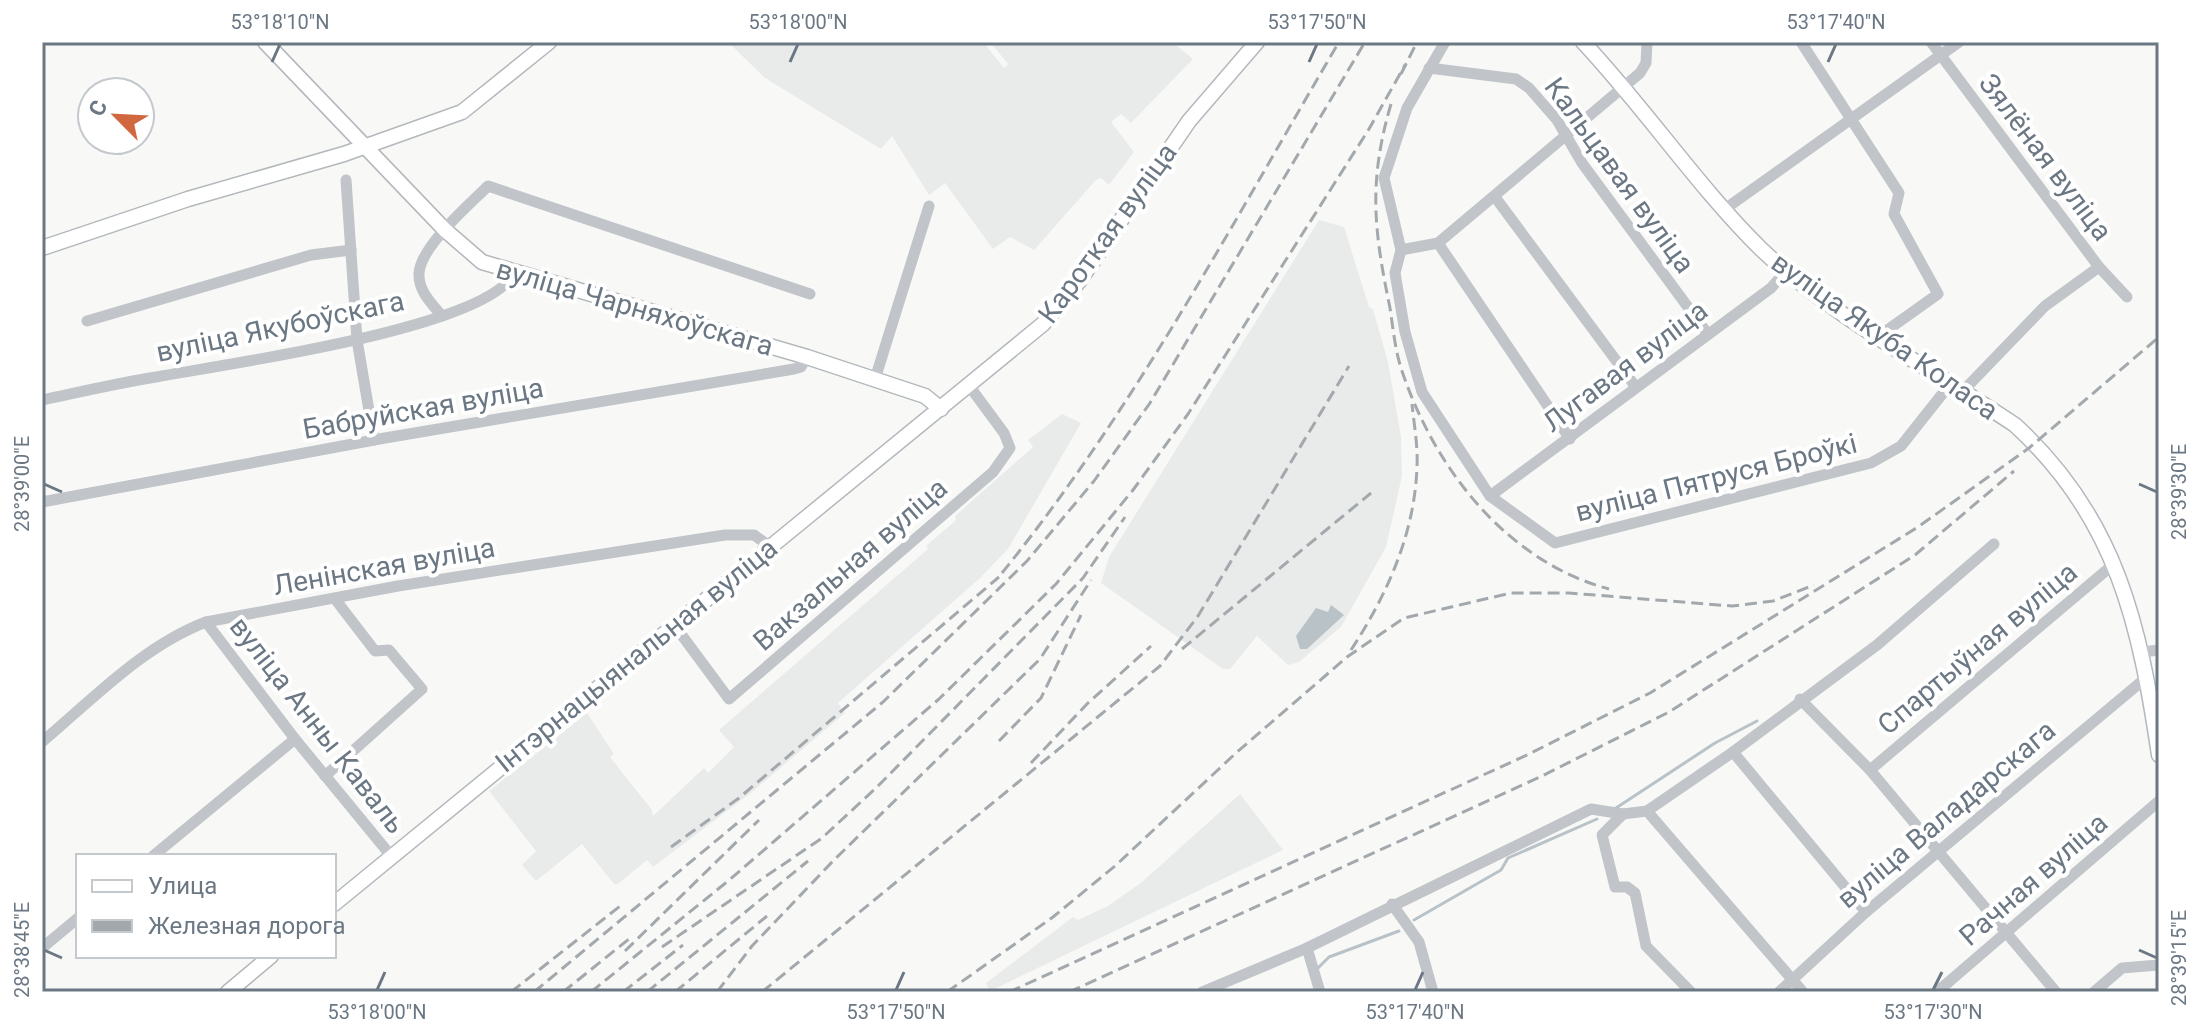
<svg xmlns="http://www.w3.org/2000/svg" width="2201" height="1034" font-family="Roboto,sans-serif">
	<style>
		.built { fill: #e9eaea }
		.water { fill: #b9c2c7 }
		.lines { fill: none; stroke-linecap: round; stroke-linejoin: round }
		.stream { stroke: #b9c2c7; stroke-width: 3 }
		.secondary-casing { stroke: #b3b8bc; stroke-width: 17 }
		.street { stroke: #c1c4c8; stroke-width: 11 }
		.secondary { stroke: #fff; stroke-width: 14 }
		.rail { stroke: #a3a8ad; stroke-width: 3; stroke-dasharray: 12 6; stroke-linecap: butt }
		.ticks { fill: none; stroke: #6b7884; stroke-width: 3 }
		.labels { text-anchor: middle; stroke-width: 8; stroke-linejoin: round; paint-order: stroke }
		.street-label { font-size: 28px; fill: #6b7884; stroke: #fff }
		.neatline { fill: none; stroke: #6b7884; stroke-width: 3 }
		.ticks-label { font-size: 20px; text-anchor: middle; fill: #6b7884 }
	</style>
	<rect width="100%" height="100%" fill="#f8f9f7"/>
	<g class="built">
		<polygon points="728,42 983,42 1004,68 1008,64 990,42 1172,42 1193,59 1131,123 1121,114 1111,122 1134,152 1109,185 1101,178 1096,180 1034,250 1010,237 993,249 945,183 929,195 892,136 881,149 765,78"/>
		<polygon points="1319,220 1344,227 1369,307 1373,309 1388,362 1401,437 1402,476 1386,547 1341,627 1299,662 1288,665 1257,636 1230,669 1223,669 1101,583 1109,557"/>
		<polygon points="1062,414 1081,423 1008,549 980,578 838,703 845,713 752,792 653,867 647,860 618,884 614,884 582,844 536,881 522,865 536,851 489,791 587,713 614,754 610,757 652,810 653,816 704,768 708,773 734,747 719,730 928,549 926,546 956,520 955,516 1033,447 1028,440"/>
		<polygon points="1240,794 1283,850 990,991 986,983 1073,917 1078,920 1108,906 1142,882"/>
	</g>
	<polygon class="water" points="1331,605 1344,615 1307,649 1300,649 1296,636 1316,608 1328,612"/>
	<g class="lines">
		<g class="stream">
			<polyline points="1616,808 1715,743 1757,721"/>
			<polyline points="1414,920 1501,870 1508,858 1597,819"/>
			<polyline points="1317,969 1329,957 1399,931"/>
		</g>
		<defs>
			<g id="secondary">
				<polyline points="265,42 445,230 482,262 807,357 925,396 941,409"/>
				<path d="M1583 42C1645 108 1698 187 1761 249 1830 315 1935 371 2015 425 2117 518 2140 626 2159 755"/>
				<polyline points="42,248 188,199 344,154 462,112 549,42"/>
				<polyline points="334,904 1043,324 1080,280 1189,121 1257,42"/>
				<polyline points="228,992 271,956"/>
			</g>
		</defs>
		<use href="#secondary" class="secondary-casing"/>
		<g class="street">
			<polyline points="1445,42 1407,108 1384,178 1401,250 1395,273 1405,332 1422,392 1490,496 1555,543 1871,463 1901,446 1951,383"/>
			<polyline points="1801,42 1899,193 1894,214 1938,294 1879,336"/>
			<polyline points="1931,42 2099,267 2127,297"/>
			<polyline points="1429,68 1516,79 1529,88 1557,120 1582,163 1707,333"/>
			<polyline points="346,180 357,340 374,440"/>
			<polyline points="1495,197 1635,386"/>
			<polyline points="1725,209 1959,42"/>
			<polyline points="1438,243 1570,439"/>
			<polyline points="1401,250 1438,243 1640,73 1646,63 1647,42"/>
			<path d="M442 316C432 304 418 291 419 273 421 246 469 205 488 186L810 294"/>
			<polyline points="87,321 311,255 351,250"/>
			<polyline points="875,379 929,206"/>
			<polyline points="1963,391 2045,306 2099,267"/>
			<path d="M42 400C80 392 118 383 156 377 219 365 492 328 514 272"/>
			<polyline points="1490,496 1771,288 1786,271"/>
			<polyline points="42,502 385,438 794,369 801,367 807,357"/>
			<polyline points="206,622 295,739 392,857"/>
			<polyline points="675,626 729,699 993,472 1010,448 1004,433 970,387"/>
			<polyline points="2142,652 2159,650"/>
			<polyline points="1800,699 1870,770 2056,992"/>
			<path d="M42 742C93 699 143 646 206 622L398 586 725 535H754L768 545"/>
			<polyline points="1733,752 1866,912"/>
			<polyline points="1870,770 2115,563"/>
			<polyline points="325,776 422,689 389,650 375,651 335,599"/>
			<polyline points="1647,811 1803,992"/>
			<polyline points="1623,814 1602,835 1615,887 1627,887 1635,893 1646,946 1691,992"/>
			<polyline points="153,856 295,739"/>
			<polyline points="1392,904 1419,942 1433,992"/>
			<polyline points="42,948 78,918"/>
			<polyline points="1307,948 1320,992"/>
			<polyline points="1202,992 1307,948 1591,809 1623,814 1647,811 1733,752 1877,645 1994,544"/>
			<polyline points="1779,992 1866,912 2147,677"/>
			<polyline points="1937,992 2159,801"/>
			<polyline points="2094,992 2122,968 2159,965"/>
		</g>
		<use href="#secondary" class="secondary"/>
		<g class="rail">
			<polyline points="1401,74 1417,42"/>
			<path d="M1391 104C1368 182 1374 231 1390 308 1393 328 1395 349 1401 368 1433 466 1505 561 1609 589"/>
			<path d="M1002 573C1134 410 1233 222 1339 42"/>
			<polyline points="1182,649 1371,493"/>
			<path d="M1351 650C1387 595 1415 533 1417 466 1418 446 1414 424 1412 404"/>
			<polyline points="999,741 1041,698 1081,615"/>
			<polyline points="1031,763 1087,704 1151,646"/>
			<polyline points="671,847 739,798 999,577"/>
			<polyline points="662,947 822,838 877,787 1083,578 1125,517"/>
			<polyline points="625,951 759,820"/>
			<polyline points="511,992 624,903"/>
			<polyline points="534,992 883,702 1027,561 1094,481 1150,403 1365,42"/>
			<polyline points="563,992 629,939"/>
			<polyline points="591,992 728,881 939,699 1056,584 1133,490 1188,414 1369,129 1405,65"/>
			<polyline points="623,992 683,945"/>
			<polyline points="647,992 808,861"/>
			<polyline points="675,992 767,916"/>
			<polyline points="717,992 752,946 834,860 1040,659 1091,580"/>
			<polyline points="762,992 1160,666 1198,616 1349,366"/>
			<polyline points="947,992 1053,917 1115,866 1236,753 1347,657 1404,618 1511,593 1569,593 1732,606 1773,601 1814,585"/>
			<polyline points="1009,992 1529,754 1650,693 1918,527 2029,448 2159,337"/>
			<polyline points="1069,992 1540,777 1669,712 1915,555 2014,471"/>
		</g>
	</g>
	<path class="ticks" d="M272 62 280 44M790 62 798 44M1309 62 1317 44M1828 62 1836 44M44 484 62 492M2139 484 2157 492M44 950 62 958M2139 950 2157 958M377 990 385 972M896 990 904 972M1415 990 1423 972M1933 990 1942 972"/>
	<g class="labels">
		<g class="street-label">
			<text transform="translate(2046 157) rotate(53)" y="10">Зялёная вуліца</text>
			<text transform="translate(1620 175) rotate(54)" y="10">Кальцавая вуліца</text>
			<text transform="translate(1107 233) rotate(-54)" y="10">Кароткая вуліца</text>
			<text transform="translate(635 307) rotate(16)" y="10">вуліца Чарняхоўскага</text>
			<text transform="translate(280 326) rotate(-12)" y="10">вуліца Якубоўскага</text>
			<text transform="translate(1885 336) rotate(35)" y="10">вуліца Якуба Коласа</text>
			<text transform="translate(1625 366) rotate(-37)" y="10">Лугавая вуліца</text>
			<text transform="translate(423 408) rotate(-10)" y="10">Бабруйская вуліца</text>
			<text transform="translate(1716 477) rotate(-14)" y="10">вуліца Пятруся Броўкі</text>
			<text transform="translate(850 564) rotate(-41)" y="10">Вакзальная вуліца</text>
			<text transform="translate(384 566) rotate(-10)" y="10">Ленінская вуліца</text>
			<text transform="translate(1977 648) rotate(-40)" y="10">Спартыўная вуліца</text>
			<text transform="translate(636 655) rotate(-39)" y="10">Інтэрнацыянальная вуліца</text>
			<text transform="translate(318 725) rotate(52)" y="10">вуліца Анны Каваль</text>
			<text transform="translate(1946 814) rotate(-40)" y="10">вуліца Валадарскага</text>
			<text transform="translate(2033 879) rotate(-41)" y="10">Рачная вуліца</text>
		</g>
	</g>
	<rect width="2201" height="1034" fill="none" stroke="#ffffff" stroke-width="88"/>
	<rect x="76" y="854" width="260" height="104" fill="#ffffff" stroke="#c4c9ce" stroke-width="2"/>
	<rect x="92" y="880" width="40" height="12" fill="#ffffff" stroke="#c4c9ce" stroke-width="2"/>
	<text x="148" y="894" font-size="24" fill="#6b7884">Улица</text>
	<rect x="92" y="920" width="40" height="12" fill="#a3a8ad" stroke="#c4c9ce" stroke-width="2"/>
	<text x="148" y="934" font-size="24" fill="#6b7884">Железная дорога</text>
	<g transform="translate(116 116) rotate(294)"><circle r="38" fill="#ffffff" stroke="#c4c9ce" stroke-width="2"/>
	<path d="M0-6L14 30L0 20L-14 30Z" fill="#d0673f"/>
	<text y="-12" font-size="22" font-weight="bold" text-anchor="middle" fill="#6b7884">С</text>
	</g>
	<rect x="44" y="44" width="2113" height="946" class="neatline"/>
	<g class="ticks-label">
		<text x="280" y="29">53°18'10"N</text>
		<text x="798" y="29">53°18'00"N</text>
		<text x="1317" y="29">53°17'50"N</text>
		<text x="1836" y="29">53°17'40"N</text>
		<text transform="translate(22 484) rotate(-90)" y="7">28°39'00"E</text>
		<text transform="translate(2179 492) rotate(-90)" y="7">28°39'30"E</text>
		<text transform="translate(22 950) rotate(-90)" y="7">28°38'45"E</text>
		<text transform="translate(2179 958) rotate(-90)" y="7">28°39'15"E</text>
		<text x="377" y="1019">53°18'00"N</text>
		<text x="896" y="1019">53°17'50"N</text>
		<text x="1415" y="1019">53°17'40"N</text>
		<text x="1933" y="1019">53°17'30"N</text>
	</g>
</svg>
